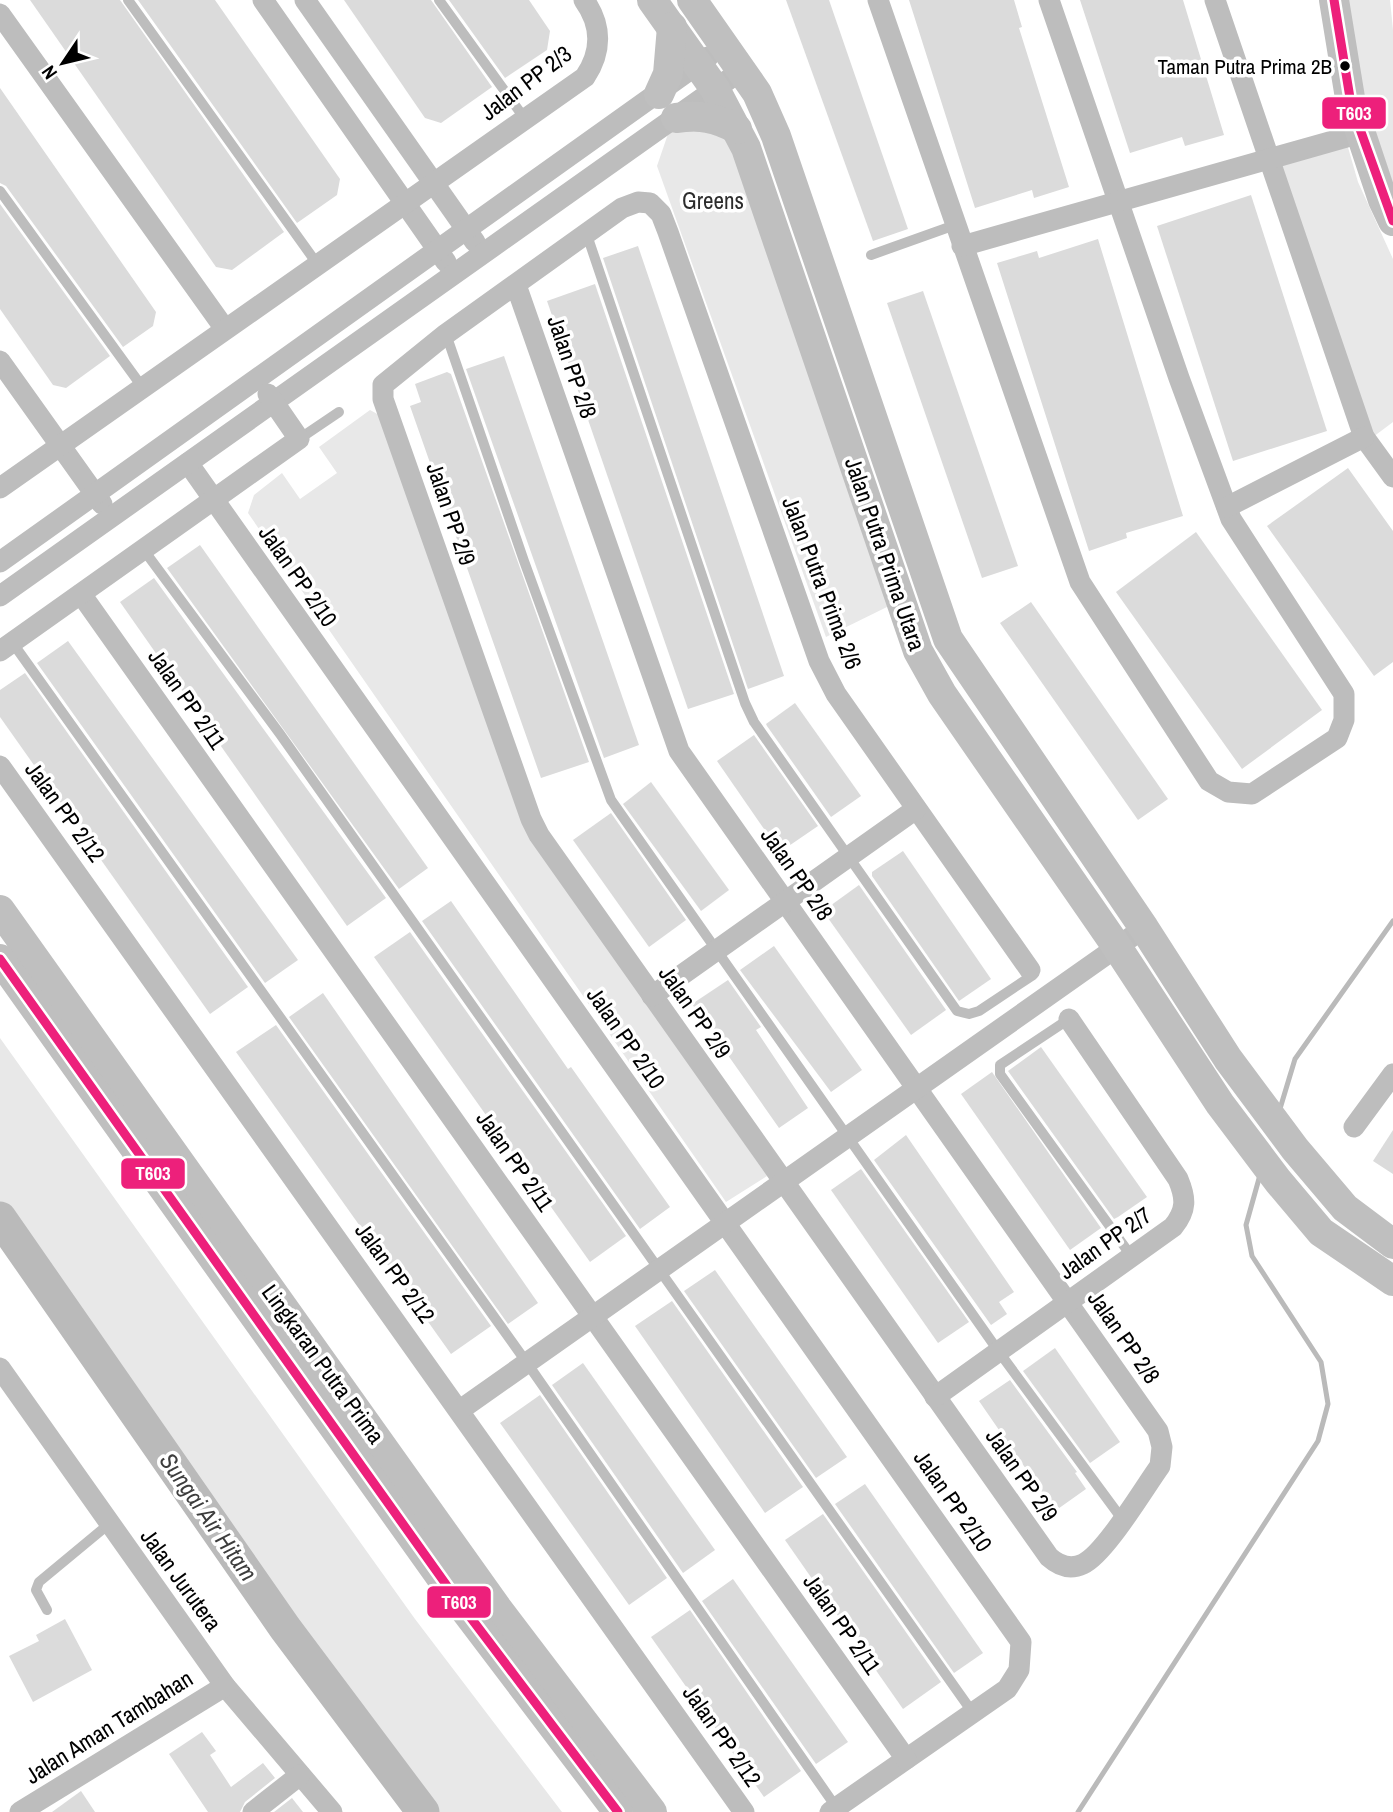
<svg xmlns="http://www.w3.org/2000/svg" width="1393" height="1812" font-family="'Archivo Narrow',sans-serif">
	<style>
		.green { fill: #e8e8e8 }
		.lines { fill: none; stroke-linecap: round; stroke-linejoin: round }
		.stream { stroke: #bababa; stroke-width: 5 }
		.river { stroke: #bababa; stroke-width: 33 }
		.building { fill: #dbdbdb }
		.lane { stroke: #bdbdbd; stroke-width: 10 }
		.street { stroke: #bdbdbd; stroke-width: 21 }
		.secondary { stroke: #bfbfbf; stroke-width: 30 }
		.bus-1-casing { stroke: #fff; stroke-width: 14 }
		.bus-1 { stroke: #ed207b; stroke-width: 9 }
		.bus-dot { fill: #000; stroke: #fff; stroke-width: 2.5 }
		.labels { text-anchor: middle; stroke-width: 7; stroke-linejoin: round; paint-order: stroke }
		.bus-label { font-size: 21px; fill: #000; stroke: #fff; text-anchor: end }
		.street-label { font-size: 23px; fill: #000; stroke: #fff }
		.park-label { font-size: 23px; fill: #2c2c2c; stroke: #fff }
		.water-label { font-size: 24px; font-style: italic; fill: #3d3d3d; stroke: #fff }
		.line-badge { stroke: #fff; stroke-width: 2.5 }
		.badge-label { font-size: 19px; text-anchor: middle; font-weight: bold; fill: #fff }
	</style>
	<rect width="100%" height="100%" fill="#fff"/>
	<g class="green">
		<polygon points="1341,0 1390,0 1393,30 1393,202 1358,99"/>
		<polygon points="669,131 727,133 889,606 826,637 657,166"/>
		<polygon points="1347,144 1358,182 1393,259 1393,422 1373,437 1276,163"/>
		<polygon points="370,410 381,416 525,826 767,1176 726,1202 248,513 254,495 282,473 300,499 337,473 319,447"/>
		<polygon points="0,1038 415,1619 562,1812 420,1812 324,1687 0,1232"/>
	</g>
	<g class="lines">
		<g class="stream">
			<polyline points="1279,1112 1295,1059 1393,921"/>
			<polyline points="1078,1812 1318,1441 1328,1404 1321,1362 1252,1256 1246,1225 1260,1175"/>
		</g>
		<polyline class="river" points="0,1218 285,1628 423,1812"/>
	</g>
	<g class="building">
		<polygon points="30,0 120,0 284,232 232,270 216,267"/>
		<polygon points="138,0 215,0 340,179 337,195 297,223"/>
		<polygon points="344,0 431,0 492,87 441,123 425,118"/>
		<polygon points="449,0 529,0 550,31 547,50 505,78"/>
		<polygon points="786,0 829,0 908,229 873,241"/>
		<polygon points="909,0 1014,0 1022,27 1019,28 1069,187 1034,198 1032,190 975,208"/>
		<polygon points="1080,0 1183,0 1224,135 1185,146 1182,137 1130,153"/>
		<polygon points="0,88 156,312 153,326 123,347 6,186 0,183"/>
		<polygon points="1251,195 1327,431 1233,461 1157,226"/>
		<polygon points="0,204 110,356 66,388 53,385 0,309"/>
		<polygon points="1098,239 1183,516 1126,533 1127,538 1089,551 997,263 1037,251 1039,258"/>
		<polygon points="638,246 784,676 748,689 603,258"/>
		<polygon points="595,284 734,694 688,709 547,301"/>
		<polygon points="923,291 1018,566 982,578 887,303"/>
		<polygon points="504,356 639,745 604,758 466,369"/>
		<polygon points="447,372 451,374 589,762 541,778 410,406 421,402 415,384"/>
		<polygon points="1348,468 1393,531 1393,662 1374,676 1267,526"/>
		<polygon points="1196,532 1322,710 1242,769 1116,592"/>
		<polygon points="200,545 428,868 399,889 167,568"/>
		<polygon points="154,578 386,898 347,926 120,602"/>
		<polygon points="1031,602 1168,799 1138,820 1000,623"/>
		<polygon points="68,641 298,960 265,983 37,663"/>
		<polygon points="25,673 248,987 210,1014 0,717 0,690"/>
		<polygon points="795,703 861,796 831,817 767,726 766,724"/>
		<polygon points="754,735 818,826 780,852 717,761"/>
		<polygon points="651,782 729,890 701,911 623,804"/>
		<polygon points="611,813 686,920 649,947 573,840"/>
		<polygon points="903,851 991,979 959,1001 872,876 872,872"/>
		<polygon points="859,885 946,1010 911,1035 823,911"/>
		<polygon points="451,901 568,1069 571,1067 670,1207 640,1229 422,921"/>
		<polygon points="410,932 626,1236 590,1262 374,957"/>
		<polygon points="774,946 862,1070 831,1092 740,970"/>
		<polygon points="728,980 761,1027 756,1030 808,1108 779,1128 692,1004"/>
		<polygon points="323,993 538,1303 508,1324 289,1017"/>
		<polygon points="276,1025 491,1326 451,1354 236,1052"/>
		<polygon points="1041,1047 1147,1197 1118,1217 1114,1219 1008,1071"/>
		<polygon points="992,1072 1101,1228 1070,1250 961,1094"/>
		<polygon points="1393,1130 1393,1174 1373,1161"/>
		<polygon points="906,1135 1014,1292 999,1302 1007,1314 991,1325 874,1160"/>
		<polygon points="861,1169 969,1322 938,1343 831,1190"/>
		<polygon points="715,1270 847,1457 816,1478 684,1291"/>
		<polygon points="672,1301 803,1487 765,1513 635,1326"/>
		<polygon points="1055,1348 1120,1442 1090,1463 1023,1371"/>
		<polygon points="583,1363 715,1550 683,1573 552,1385"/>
		<polygon points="1010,1380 1077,1472 1075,1473 1086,1489 1055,1511 979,1401"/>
		<polygon points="540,1395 667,1578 629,1605 500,1423"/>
		<polygon points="865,1484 983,1653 954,1673 835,1504"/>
		<polygon points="823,1514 941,1682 903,1709 785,1540"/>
		<polygon points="733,1579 848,1742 816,1764 702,1601"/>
		<polygon points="690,1610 801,1771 764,1797 651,1637"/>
		<polygon points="65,1619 92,1670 33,1702 9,1656 39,1641 36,1635"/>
		<polygon points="202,1732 216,1751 210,1755 231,1787 263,1763 275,1778 245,1802 240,1812 208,1812 169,1754"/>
		<polygon points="81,1791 95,1812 52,1812"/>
		<polygon points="292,1798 303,1812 274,1812"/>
	</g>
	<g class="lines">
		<g class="lane">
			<polyline points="128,0 318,265"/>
			<polyline points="439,0 525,119"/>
			<polyline points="0,191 143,388"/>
			<polyline points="587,235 745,703 754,722 957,1011 969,1014 979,1011 1033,975 1031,971"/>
			<polyline points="871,255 955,225"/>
			<polyline points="446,334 524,561 611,800 999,1352 1122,1519"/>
			<polyline points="299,439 339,412"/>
			<polyline points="143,549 280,734 973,1713"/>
			<polyline points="12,642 527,1363 836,1807"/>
			<polyline points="1069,1019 1000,1065 1000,1074 1132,1257"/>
			<polyline points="47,1610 36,1590 39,1582 109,1524"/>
		</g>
		<g class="street">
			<polyline points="263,0 446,262"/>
			<polyline points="305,0 475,242"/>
			<polyline points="878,0 1080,582 1209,781 1228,792 1252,794 1337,738 1344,720 1344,694 1231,519 1179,378 1049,0"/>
			<polyline points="1215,0 1364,437 1393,477"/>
			<polyline points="0,14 225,329"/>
			<polyline points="962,246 1361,133"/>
			<path d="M516 285 679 751 1158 1431 1162 1447 1160 1466C1144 1488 1105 1554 1083 1564 1070 1570 1059 1566 1049 1557L539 835 531 819 383 399V385L446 334 622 208 638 202 650 203 661 214 668 232 819 661 836 694 1030 970"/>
			<polyline points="0,361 102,504"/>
			<polyline points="188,463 1021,1642 1019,1670 1007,1689 830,1812"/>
			<path d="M0 488 585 77C602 52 602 25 584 0"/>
			<polyline points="1227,507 1364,437"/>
			<polyline points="0,562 708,57"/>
			<polyline points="81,594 906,1759"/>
			<polyline points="0,596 742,70"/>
			<polyline points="0,651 299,439 268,394"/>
			<polyline points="0,766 744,1812"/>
			<polyline points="652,996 916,809"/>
			<polyline points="1354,1127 1393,1074"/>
			<polyline points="0,1368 225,1686 332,1812"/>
			<path d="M935 1397 1173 1227C1187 1210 1186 1198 1178 1179L1069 1019"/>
			<polyline points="460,1410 1144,928"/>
			<polyline points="20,1812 225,1686"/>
			<polyline points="253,1812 300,1775"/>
		</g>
		<g class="secondary">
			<polyline points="652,0 715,89 746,148 918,651 942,694 1117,947 1220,1104 1278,1181 1321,1232 1393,1281"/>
			<polyline points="692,0 757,93 776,136 948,639 1144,928 1228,1059 1295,1149 1345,1208 1393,1244"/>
			<polyline points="1334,0 1351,104 1383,200 1393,221"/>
			<polyline points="659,94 668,74 672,27"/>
			<path d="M676 118C700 115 715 117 737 129"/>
			<polyline points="0,910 497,1608 652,1812"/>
			<polyline points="0,959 455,1597 618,1812"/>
		</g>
		<defs>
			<g id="bus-1">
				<polyline points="1334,0 1351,104 1393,221"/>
				<polyline points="0,959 455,1597 618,1812"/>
			</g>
		</defs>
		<use href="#bus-1" class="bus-1-casing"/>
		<use href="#bus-1" class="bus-1"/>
	</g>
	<circle class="bus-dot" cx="1345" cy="66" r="6"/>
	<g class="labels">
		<g class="bus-label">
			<text x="1332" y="74">Taman Putra Prima 2B</text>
		</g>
		<g class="street-label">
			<text transform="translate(526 83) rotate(-37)" y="8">Jalan PP 2/3</text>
			<text transform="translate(572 367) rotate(71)" y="8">Jalan PP 2/8</text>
			<text transform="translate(451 514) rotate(71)" y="8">Jalan PP 2/9</text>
			<text transform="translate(885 554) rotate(71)" y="8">Jalan Putra Prima Utara</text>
			<text transform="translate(298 576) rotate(55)" y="8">Jalan PP 2/10</text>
			<text transform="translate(822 583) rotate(69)" y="8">Jalan Putra Prima 2/6</text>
			<text transform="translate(187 699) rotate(55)" y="8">Jalan PP 2/11</text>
			<text transform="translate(65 812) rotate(54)" y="8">Jalan PP 2/12</text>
			<text transform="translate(797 874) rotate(55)" y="8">Jalan PP 2/8</text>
			<text transform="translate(695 1012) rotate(55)" y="8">Jalan PP 2/9</text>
			<text transform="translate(626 1038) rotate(55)" y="8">Jalan PP 2/10</text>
			<text transform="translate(515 1161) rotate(55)" y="8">Jalan PP 2/11</text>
			<text transform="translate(1105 1243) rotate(-35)" y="8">Jalan PP 2/7</text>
			<text transform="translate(395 1273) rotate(54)" y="8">Jalan PP 2/12</text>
			<text transform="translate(1124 1337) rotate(55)" y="8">Jalan PP 2/8</text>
			<text transform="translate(323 1364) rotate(54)" y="8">Lingkaran Putra Prima</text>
			<text transform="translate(1022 1475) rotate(55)" y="8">Jalan PP 2/9</text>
			<text transform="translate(953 1501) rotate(55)" y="8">Jalan PP 2/10</text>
			<text transform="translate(181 1580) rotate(54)" y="8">Jalan Jurutera</text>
			<text transform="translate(842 1624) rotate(55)" y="8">Jalan PP 2/11</text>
			<text transform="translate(109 1727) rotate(-32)" y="8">Jalan Aman Tambahan</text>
			<text transform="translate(722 1736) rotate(55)" y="8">Jalan PP 2/12</text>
		</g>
		<g class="park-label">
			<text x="713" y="209">Greens</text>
		</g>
		<g class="water-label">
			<text transform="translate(208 1517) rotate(55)" y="8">Sungai Air Hitam</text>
		</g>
	</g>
	<g class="line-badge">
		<rect x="1321" y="96" width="66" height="34" rx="7" fill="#ed207b"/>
		<rect x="120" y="1157" width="66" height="33" rx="7" fill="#ed207b"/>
		<rect x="426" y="1585" width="66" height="34" rx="7" fill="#ed207b"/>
	</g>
	<g class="badge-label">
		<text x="1354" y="120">T603</text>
		<text x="153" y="1180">T603</text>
		<text x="459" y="1609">T603</text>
	</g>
	<g transform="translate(63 63) rotate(235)" stroke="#ffffff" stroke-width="5" paint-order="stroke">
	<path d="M0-5L12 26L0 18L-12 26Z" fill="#000000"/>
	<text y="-10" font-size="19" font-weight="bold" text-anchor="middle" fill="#000000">N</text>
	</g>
</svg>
